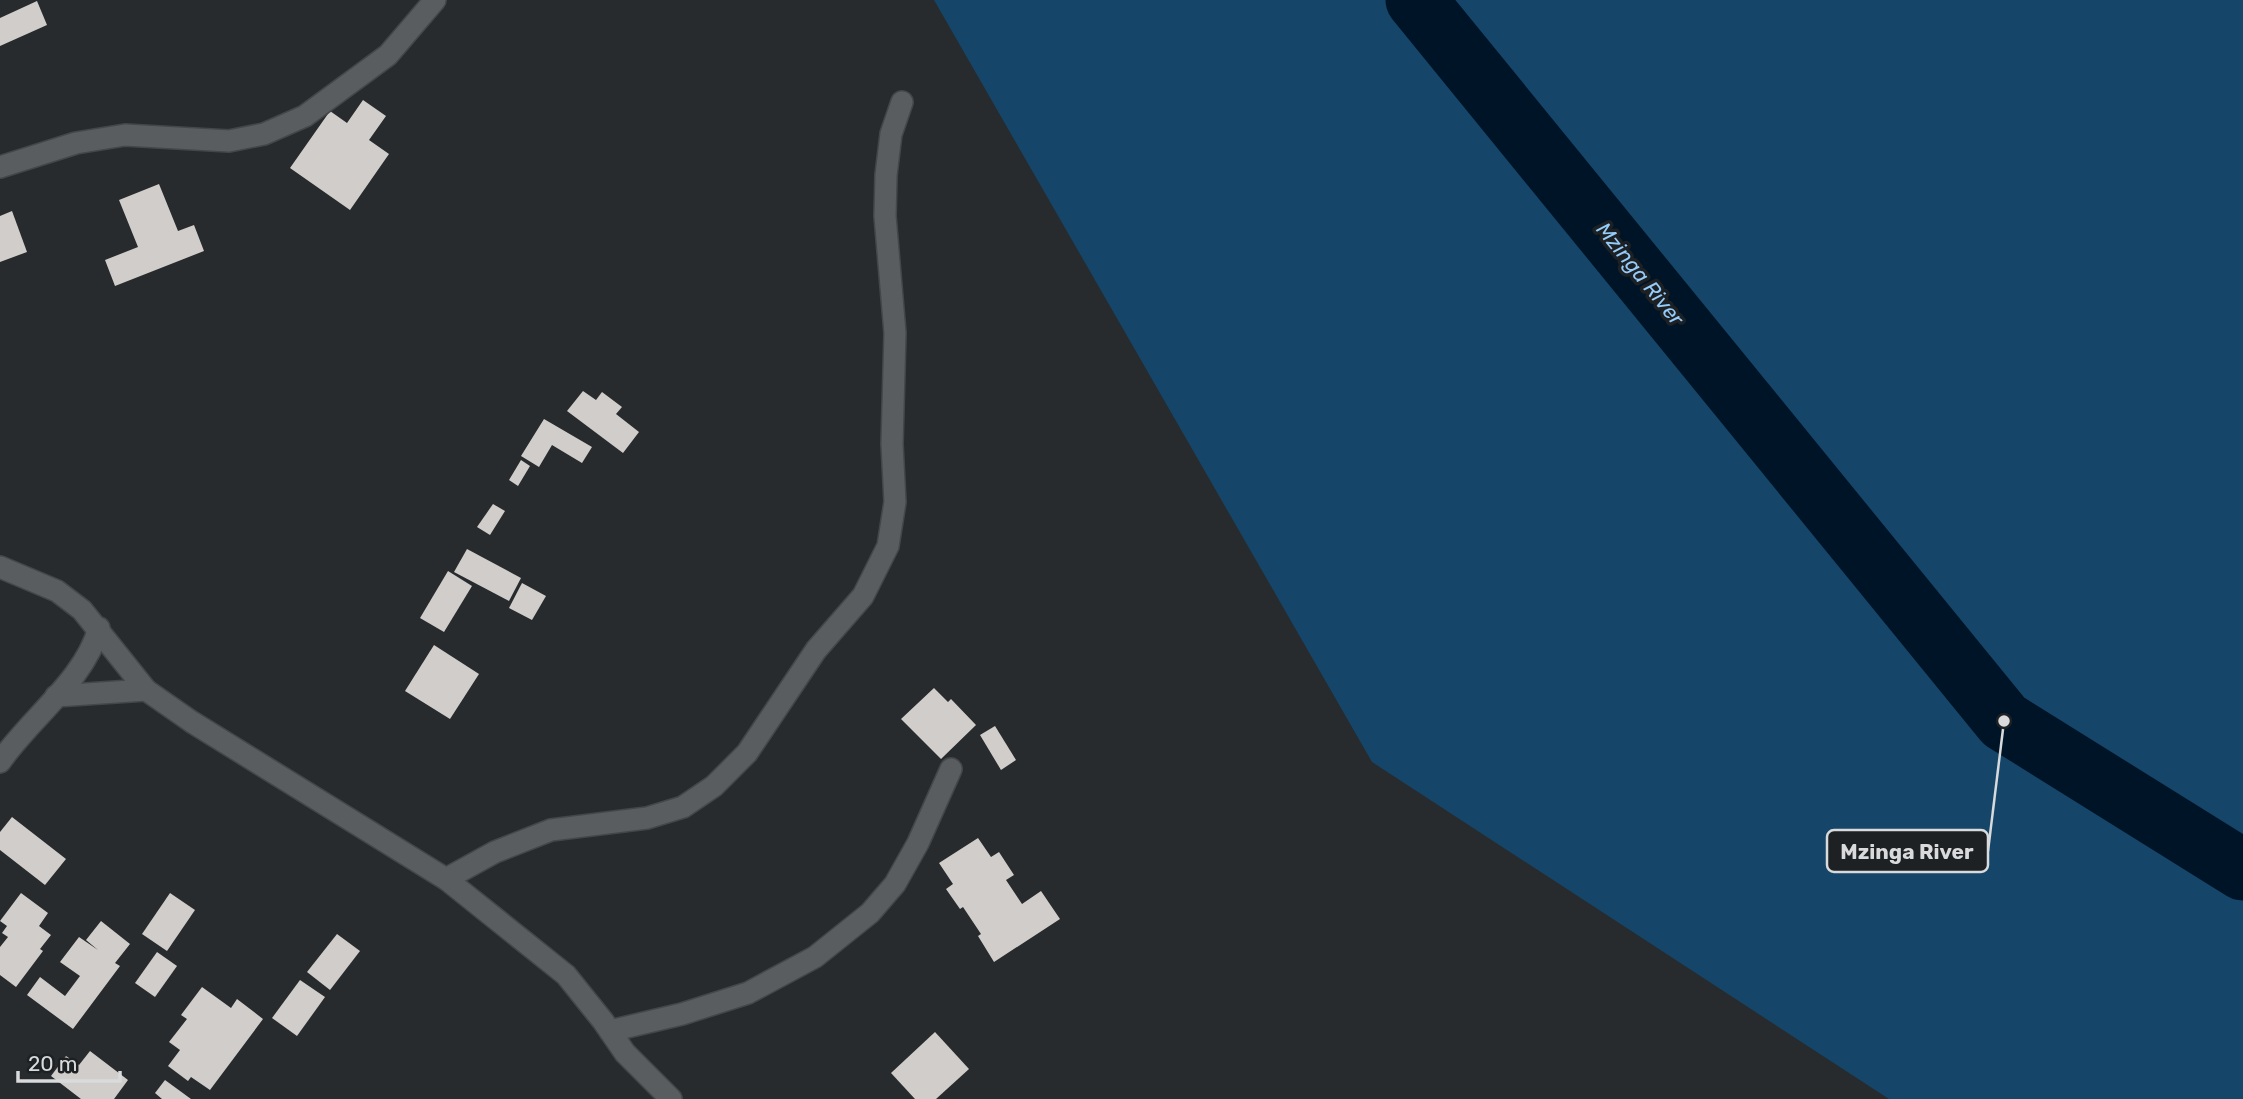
<svg xmlns="http://www.w3.org/2000/svg" width="2243" height="1099" font-family="Rubik,sans-serif">
	<style>
		.green { fill: #154568 }
		.lines { fill: none; stroke-linecap: round; stroke-linejoin: round }
		.river { stroke: #001427; stroke-width: 61 }
		.building { fill: #d1cdca }
		.street-casing { stroke: #444749; stroke-width: 24 }
		.street { stroke: #5a5d60; stroke-width: 21 }
		.labels { text-anchor: middle; stroke-width: 7; stroke-linejoin: round; paint-order: stroke }
		.water-label { font-size: 21px; font-style: italic; fill: #94ccfb; stroke: #1e2123 }
		.leader { fill: none; stroke: #d8dadc; stroke-width: 2.5 }
		.callout-dot { fill: #d8dadc; stroke: #1e2123; stroke-width: 2.5 }
		.callout { fill: #1e2123; stroke: #d8dadc; stroke-width: 2.5 }
		.callout-label { font-size: 21px; text-anchor: middle; font-weight: bold; fill: #d8dadc }
	</style>
	<rect width="100%" height="100%" fill="#282b2d"/>
	<polygon class="green" points="934,0 2243,0 2243,1099 1889,1099 1372,762"/>
	<g class="lines">
		<polyline class="river" points="1416,0 2004,721 2243,870"/>
	</g>
	<g class="building">
		<polygon points="37,1 47,25 0,46 0,18"/>
		<polygon points="363,100 386,116 369,140 389,154 350,210 290,168 330,111 347,123"/>
		<polygon points="159,184 178,231 194,225 204,251 115,286 105,260 138,247 119,200"/>
		<polygon points="12,211 27,252 0,262 0,216"/>
		<polygon points="583,391 596,400 602,392 622,407 616,414 639,432 623,453 567,411"/>
		<polygon points="544,419 592,447 582,463 552,445 539,467 521,456"/>
		<polygon points="521,460 530,466 518,486 509,480"/>
		<polygon points="493,504 505,511 490,535 477,527"/>
		<polygon points="467,549 521,578 509,601 454,572"/>
		<polygon points="448,571 472,586 444,632 420,618"/>
		<polygon points="522,583 546,596 532,620 509,608"/>
		<polygon points="434,645 479,674 450,719 405,691"/>
		<polygon points="934,688 948,702 951,699 976,725 941,759 901,719"/>
		<polygon points="995,726 1016,760 1001,770 980,735"/>
		<polygon points="12,817 66,859 45,885 0,850 0,832"/>
		<polygon points="978,838 991,857 999,852 1014,875 1006,880 1022,904 1041,891 1060,919 994,962 978,936 981,934 963,907 960,909 946,889 953,884 939,863"/>
		<polygon points="21,893 48,913 39,926 51,935 40,949 43,951 16,987 0,975 0,947 8,937 2,933 7,926 0,921"/>
		<polygon points="170,893 195,910 167,951 142,934"/>
		<polygon points="101,921 130,944 115,963 120,966 73,1029 27,995 40,977 65,996 80,976 60,962 79,937 98,950 86,940"/>
		<polygon points="337,934 360,951 330,990 307,972"/>
		<polygon points="157,952 177,966 155,997 135,983"/>
		<polygon points="300,980 325,997 297,1036 272,1018"/>
		<polygon points="202,987 231,1008 237,999 263,1019 210,1090 191,1077 188,1081 168,1066 180,1050 169,1042 187,1019 181,1015"/>
		<polygon points="935,1032 969,1069 936,1099 915,1099 891,1073"/>
		<polygon points="90,1051 128,1080 114,1099 81,1099 51,1076 66,1056 79,1065"/>
		<polygon points="165,1080 191,1099 162,1099 155,1093"/>
	</g>
	<g class="lines">
		<defs>
			<g id="street">
				<polyline points="0,167 76,143 125,135 229,141 264,134 305,116 388,55 435,0"/>
				<polyline points="0,567 57,591 82,610 146,690 192,722 446,879 566,975 603,1021 625,1053 671,1099"/>
				<polyline points="56,696 146,690"/>
				<path d="M0 762C31 717 84 681 99 628"/>
				<polyline points="446,879 495,852 551,830 647,818 683,807 714,786 747,753 816,650 863,596 888,546 895,502 892,444 895,333 885,216 886,175 891,134 902,102"/>
				<polyline points="610,1031 682,1014 748,993 815,957 870,913 895,884 918,843 951,769"/>
			</g>
		</defs>
		<use href="#street" class="street-casing"/>
		<use href="#street" class="street"/>
	</g>
	<g class="labels">
		<g class="water-label">
			<text transform="translate(1640 274) rotate(51)" y="7">Mzinga River</text>
		</g>
	</g>
	<path class="leader" d="M2004 721L1988 851"/>
	<circle class="callout-dot" cx="2004" cy="721" r="7"/>
	<rect class="callout" x="1827" y="830" width="161" height="42" rx="7"/>
	<g class="callout-label">
		<text x="1907" y="859">Mzinga River</text>
	</g>
	<path d="M18 1071v10h102v-10" fill="none" stroke="#d8dadc" stroke-width="3.5"/>
	<text x="28" y="1071" font-size="21" fill="#d8dadc" stroke="#1e2123" stroke-width="5" paint-order="stroke">20 m</text>
</svg>
